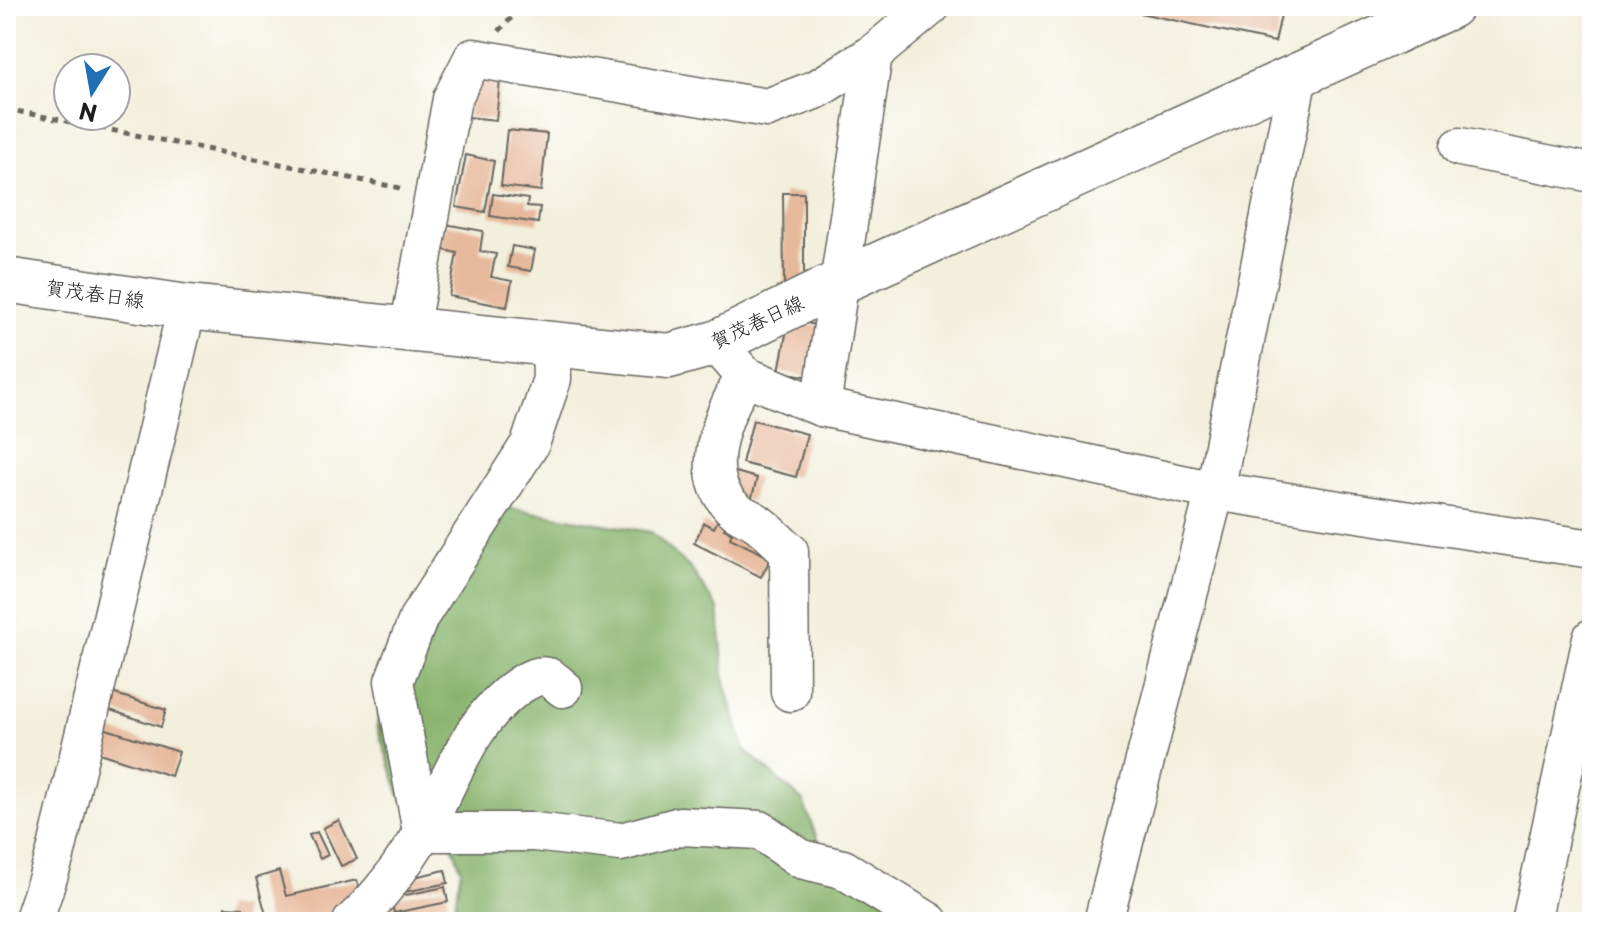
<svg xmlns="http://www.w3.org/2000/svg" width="1598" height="928" font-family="'Playpen Sans','Klee One',sans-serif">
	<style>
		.forest { fill: #86b26a; stroke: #516743; stroke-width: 2 }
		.building { fill: #e7b99c }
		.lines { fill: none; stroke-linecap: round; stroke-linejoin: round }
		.minor-casing { stroke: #67665f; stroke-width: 41 }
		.major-casing { stroke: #67665f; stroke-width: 47 }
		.path { stroke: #67665f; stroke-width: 5; stroke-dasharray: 6 6; stroke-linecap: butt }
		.minor { stroke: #fff; stroke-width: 38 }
		.major { stroke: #fff; stroke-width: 44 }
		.labels { text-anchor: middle; stroke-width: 6; stroke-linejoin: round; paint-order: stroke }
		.street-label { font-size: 20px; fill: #1c1c1c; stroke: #fff }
	</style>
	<rect width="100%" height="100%" fill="#fff"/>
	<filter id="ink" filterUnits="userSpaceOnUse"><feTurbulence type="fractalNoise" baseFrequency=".0125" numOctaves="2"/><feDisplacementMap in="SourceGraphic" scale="16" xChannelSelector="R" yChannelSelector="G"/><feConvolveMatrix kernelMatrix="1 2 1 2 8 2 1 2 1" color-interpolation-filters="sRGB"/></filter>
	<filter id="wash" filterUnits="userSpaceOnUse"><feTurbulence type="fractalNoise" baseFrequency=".006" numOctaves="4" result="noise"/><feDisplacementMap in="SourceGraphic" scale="32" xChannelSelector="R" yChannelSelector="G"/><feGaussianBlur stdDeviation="1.8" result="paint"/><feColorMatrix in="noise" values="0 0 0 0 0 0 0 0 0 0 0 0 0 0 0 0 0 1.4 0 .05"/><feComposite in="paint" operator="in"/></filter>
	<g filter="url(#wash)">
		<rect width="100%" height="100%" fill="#f2efdc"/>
		<polygon class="forest" points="502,507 651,532 691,569 718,609 725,682 744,749 803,801 820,846 925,922 452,922 461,869 453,847 400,797 377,726 384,681"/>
		<g id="blocks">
			<g class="building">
				<polygon points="1108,6 1283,6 1275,42"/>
				<polygon points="473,76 500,80 496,120 468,117"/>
				<polygon points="507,130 547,134 541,191 501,186"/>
				<polygon points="466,155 494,161 485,212 456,207"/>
				<polygon points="783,193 804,193 804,284 784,284"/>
				<polygon points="493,194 528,199 527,206 540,207 538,223 490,216"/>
				<polygon points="445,224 483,231 480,251 496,254 491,277 512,281 507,307 449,296 457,253 440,249"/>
				<polygon points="512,246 535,250 531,271 508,267"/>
				<polygon points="789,319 829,328 819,379 779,371"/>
				<polygon points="753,420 807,434 796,477 742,463"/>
				<polygon points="732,471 757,478 751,501 725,494"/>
				<polygon points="720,516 728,520 724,529 732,533 730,538 771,558 761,577 694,543 704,523 714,528"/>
				<polygon points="106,691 166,710 161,727 101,707"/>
				<polygon points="100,727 179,752 171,776 93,751"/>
				<polygon points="339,820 357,859 341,866 323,828"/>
				<polygon points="317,832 328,855 320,859 309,835"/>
				<polygon points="445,870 448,883 400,893 397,881"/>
				<polygon points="279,871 286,896 357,880 360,890 331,922 268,922 256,878"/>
				<polygon points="445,887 448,902 394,913 391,898"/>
				<polygon points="225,907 243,908 242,922 224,922"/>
			</g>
		</g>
	</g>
	<g filter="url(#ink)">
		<use href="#blocks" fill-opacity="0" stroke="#67665f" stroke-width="2"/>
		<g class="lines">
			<defs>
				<g id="minor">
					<polyline points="1460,147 1592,173"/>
					<polyline points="409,330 452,99 473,58 767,108 817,89 873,54 931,6"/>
					<polyline points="716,343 745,376 821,407 1215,491 1592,549"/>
					<path d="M745 376C724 412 695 474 734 509 740 515 749 517 756 522 768 530 778 542 789 551L790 692"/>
					<polyline points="821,407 873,54"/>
					<polyline points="422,832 534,832 621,842 680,826 760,830 801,859 843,869 929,922"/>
					<polyline points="422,832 394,681 419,617 530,444 552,379 551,345"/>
					<polyline points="33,922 55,856 187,307"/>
					<path d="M352 922C380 896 404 864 423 831 453 778 468 721 520 685 528 680 538 674 548 677 553 679 559 685 563 688"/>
					<polyline points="1103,922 1215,491 1298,76"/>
					<polyline points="1531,922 1592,638"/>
				</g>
				<polyline id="major" points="6,280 187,307 669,356 716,343 840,282 1451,6"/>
			</defs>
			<use href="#minor" class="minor-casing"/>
			<use href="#major" class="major-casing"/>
			<g class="path">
				<polyline points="499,31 523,6"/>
				<polyline points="6,109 405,189"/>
			</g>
			<use href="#minor" class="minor"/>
			<use href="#major" class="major"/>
		</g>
	</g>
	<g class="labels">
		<g class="street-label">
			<text transform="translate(95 294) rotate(8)" y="7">賀茂春日線</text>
			<text transform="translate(757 322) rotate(-25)" y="7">賀茂春日線</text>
		</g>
	</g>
	<rect width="1598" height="928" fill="none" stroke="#fff" stroke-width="32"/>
	<g transform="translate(92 92) rotate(191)"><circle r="38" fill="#ffffff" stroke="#a4a4a4" stroke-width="2"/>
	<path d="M0-6L14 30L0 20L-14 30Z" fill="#1f6fb2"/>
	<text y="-12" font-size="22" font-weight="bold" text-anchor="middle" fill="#1c1c1c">N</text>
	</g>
</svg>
